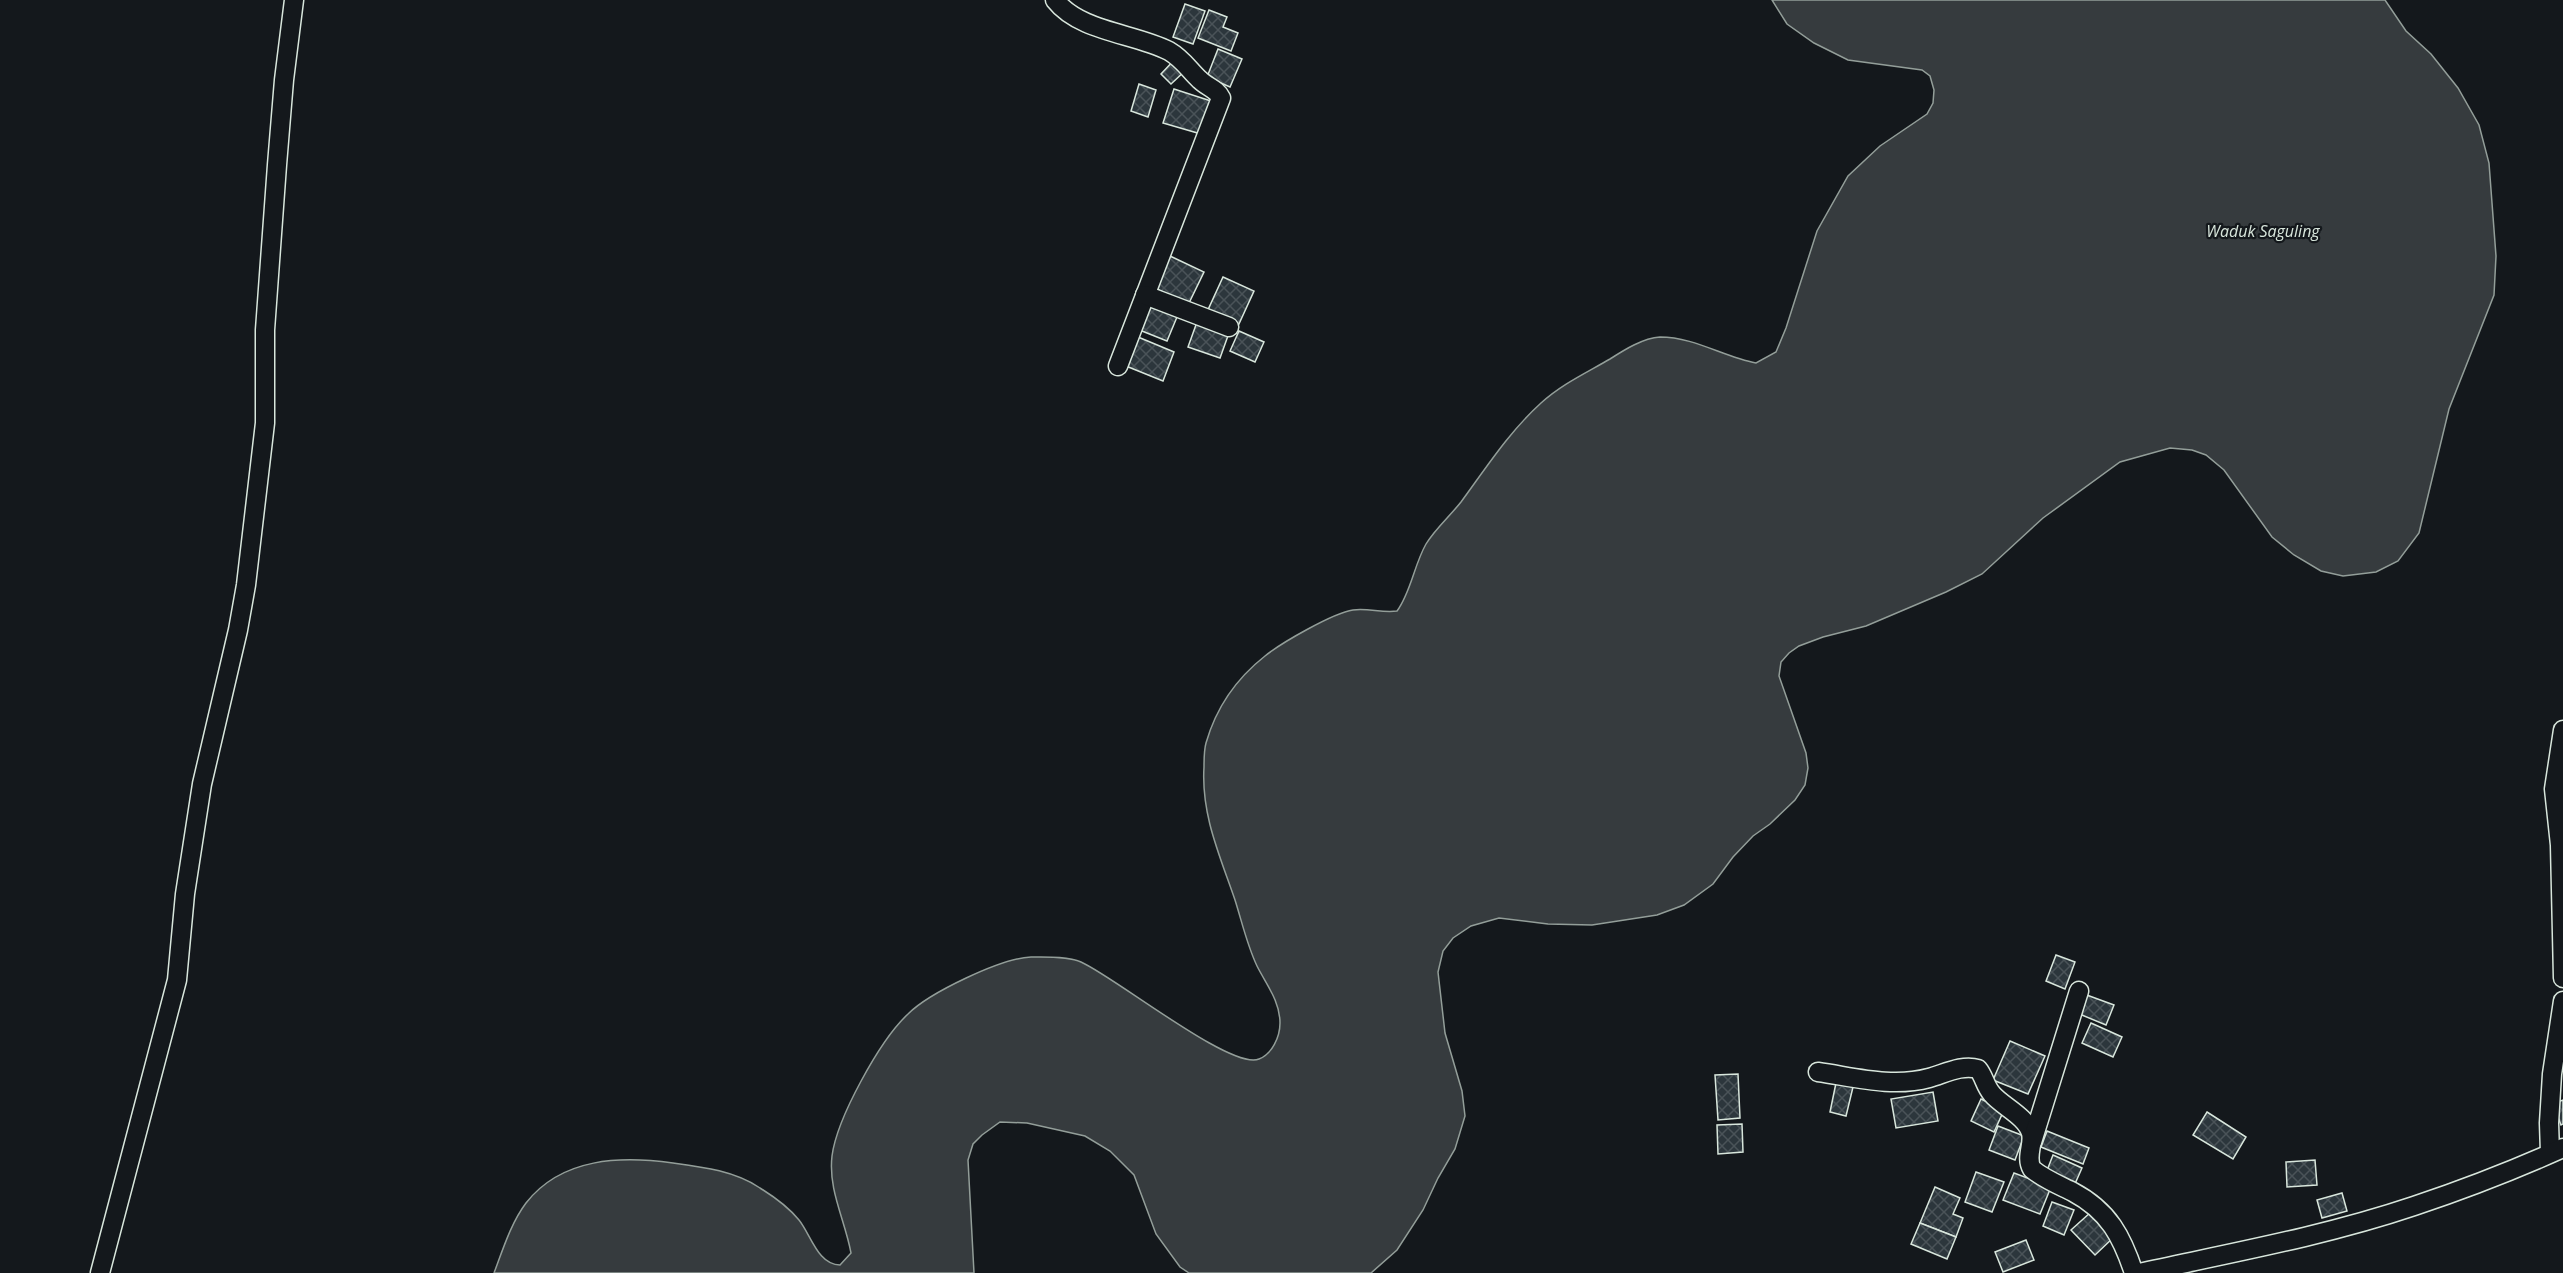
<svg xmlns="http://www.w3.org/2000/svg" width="2563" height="1273" font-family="'Open Sans',sans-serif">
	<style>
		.water { fill: #363b3e; stroke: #939e99; stroke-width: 1.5 }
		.building { fill: url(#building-cross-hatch); stroke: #d8e6dc; stroke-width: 1.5 }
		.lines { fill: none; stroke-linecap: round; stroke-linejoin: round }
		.street-casing { stroke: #d8e6dc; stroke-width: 21 }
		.street { stroke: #14181c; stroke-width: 18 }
		.labels { text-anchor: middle; stroke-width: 4.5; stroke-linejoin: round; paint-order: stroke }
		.water-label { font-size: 16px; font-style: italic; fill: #d8e6dc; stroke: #14181c }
	</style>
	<defs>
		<pattern id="building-cross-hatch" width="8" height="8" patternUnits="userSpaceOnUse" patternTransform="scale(1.5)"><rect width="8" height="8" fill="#2c363c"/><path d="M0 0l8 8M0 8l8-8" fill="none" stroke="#4a5358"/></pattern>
	</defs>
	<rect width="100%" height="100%" fill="#14181c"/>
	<path class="water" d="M1772 0H2385L2406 31 2431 54 2458 88 2479 125 2489 163 2496 256 2494 295 2449 409 2419 533 2398 561 2376 572 2343 576 2321 571 2294 555 2272 537 2224 470 2206 455 2192 450 2170 448 2120 462 2043 518 1982 574 1946 592 1866 626 1823 637 1799 646 1789 653 1781 662 1779 676 1806 753 1808 768 1805 785 1795 800 1770 824 1753 836 1733 857 1713 884 1684 905 1657 915 1592 925 1548 924 1499 918 1471 926 1453 938 1443 951 1438 972 1445 1033 1462 1091 1465 1116 1455 1149 1438 1178 1423 1210 1397 1250 1371 1273H1189L1180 1267 1156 1234 1134 1175 1110 1151 1085 1136 1027 1123 1000 1122 982 1135 973 1144 968 1160 974 1273H494C503 1249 511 1223 526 1203 562 1157 621 1156 673 1163 703 1167 735 1171 760 1188 773 1196 790 1209 799 1220 811 1235 818 1265 840 1265L851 1253C845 1220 828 1190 832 1156 837 1118 880 1040 908 1014 929 993 1001 958 1031 957 1045 957 1068 956 1081 962 1115 977 1232 1071 1259 1059 1272 1054 1280 1037 1280 1023 1280 1001 1266 984 1257 966 1247 945 1242 922 1235 900 1220 856 1201 815 1204 767 1204 759 1204 750 1206 743 1216 708 1237 678 1265 656 1281 643 1333 613 1353 610 1368 608 1382 613 1397 611 1411 592 1414 565 1426 544 1435 529 1450 516 1461 502 1486 468 1509 432 1541 403 1562 384 1586 373 1610 359 1624 350 1643 338 1660 337 1694 337 1724 357 1756 363L1776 352 1786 328 1817 231 1848 176 1880 146 1927 114 1933 103 1934 90 1930 76 1922 70 1848 60 1814 43 1787 24Z"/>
	<g class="building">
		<polygon points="1185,4 1205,11 1193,44 1173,37"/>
		<polygon points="1209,10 1227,17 1223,27 1238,33 1231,51 1198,38"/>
		<polygon points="1218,49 1242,59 1230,87 1207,77"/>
		<polygon points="1176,58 1187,69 1171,84 1161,74"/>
		<polygon points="1139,84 1156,90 1148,117 1131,111"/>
		<polygon points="1174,89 1211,101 1201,134 1163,123"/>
		<polygon points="1170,256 1204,272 1188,305 1155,288"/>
		<polygon points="1223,277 1254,291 1238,326 1207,312"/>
		<polygon points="1146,305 1177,317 1167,341 1137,329"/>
		<polygon points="1197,322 1229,333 1220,358 1188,347"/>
		<polygon points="1239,331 1264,342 1255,362 1230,351"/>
		<polygon points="1138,337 1174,352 1163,381 1126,366"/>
		<polygon points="2056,955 2075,962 2065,989 2046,981"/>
		<polygon points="2084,994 2114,1005 2106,1025 2077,1013"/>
		<polygon points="2091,1023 2122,1037 2113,1057 2082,1043"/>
		<polygon points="2010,1041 2045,1056 2028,1094 1993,1080"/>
		<polygon points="1738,1074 1740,1118 1718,1120 1715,1075"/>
		<polygon points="1836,1083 1853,1087 1846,1116 1830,1112"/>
		<polygon points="1933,1092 1938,1121 1896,1128 1891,1099"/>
		<polygon points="1981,1099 2004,1110 1994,1132 1971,1121"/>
		<polygon points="2563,1100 2563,1124 2561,1125 2553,1104"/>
		<polygon points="2207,1112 2246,1137 2233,1159 2193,1135"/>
		<polygon points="1742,1124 1743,1152 1718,1154 1717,1125"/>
		<polygon points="1998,1126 2024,1136 2015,1160 1989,1150"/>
		<polygon points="2047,1131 2089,1148 2083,1164 2041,1147"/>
		<polygon points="2053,1155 2082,1168 2074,1186 2046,1173"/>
		<polygon points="2315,1160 2317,1185 2287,1187 2286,1162"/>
		<polygon points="1976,1172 2004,1182 1992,1212 1965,1202"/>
		<polygon points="2014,1173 2051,1187 2040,1214 2003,1200"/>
		<polygon points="1935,1187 1960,1198 1953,1214 1963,1218 1956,1237 1920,1223"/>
		<polygon points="2342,1193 2347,1211 2322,1218 2317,1200"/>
		<polygon points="2052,1202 2074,1210 2064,1235 2043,1226"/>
		<polygon points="2091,1212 2115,1236 2095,1255 2071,1230"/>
		<polygon points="1920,1223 1956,1237 1947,1259 1911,1244"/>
		<polygon points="2026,1240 2034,1260 2003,1272 1995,1252"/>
	</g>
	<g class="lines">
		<defs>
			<g id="street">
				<path d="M1055 0C1080 32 1134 33 1169 51 1183 59 1189 70 1200 80 1207 87 1217 89 1221 98L1118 366"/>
				<polyline points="1145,295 1229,327"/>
				<polyline points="2563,730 2554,789 2560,845 2563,978"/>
				<path d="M1818 1072C1854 1077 1892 1088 1929 1078 1944 1074 1962 1064 1978 1069 1984 1076 1985 1086 1992 1094 2002 1106 2026 1116 2031 1133 2034 1145 2025 1157 2032 1169 2044 1179 2059 1185 2073 1192 2109 1211 2122 1237 2134 1273"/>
				<polyline points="2032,1142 2079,991"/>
				<polyline points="2550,1153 2549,1123 2552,1074 2563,1001"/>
				<polyline points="100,1273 177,980 185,894 202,784 238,630 246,585 265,423 265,330 277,165 284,80 294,0"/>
				<path d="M2139 1273C2231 1253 2325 1236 2414 1206 2465 1189 2514 1170 2563 1148"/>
			</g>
		</defs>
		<use href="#street" class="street-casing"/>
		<use href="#street" class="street"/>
	</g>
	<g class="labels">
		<g class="water-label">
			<text x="2263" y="237">Waduk Saguling</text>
		</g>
	</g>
</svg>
